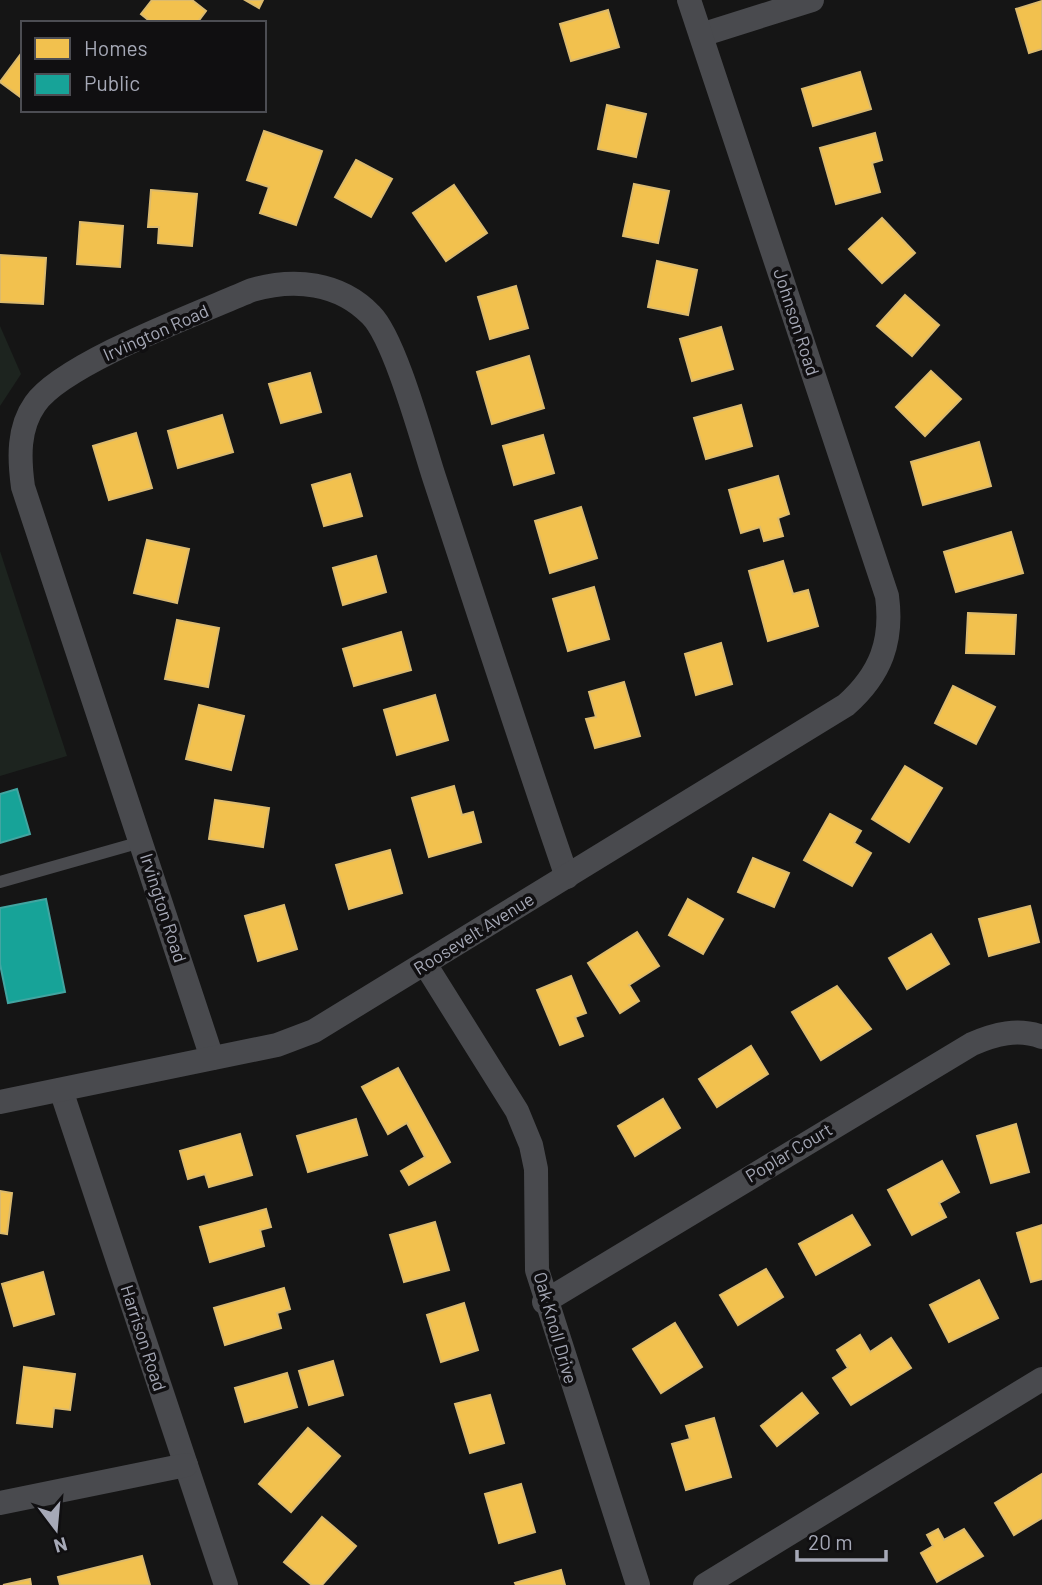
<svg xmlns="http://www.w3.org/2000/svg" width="1042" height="1585" font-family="Barlow,sans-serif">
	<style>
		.green { fill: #1d241f }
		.homes { fill: #f2c14e; stroke: #dbba6e; stroke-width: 2 }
		.public { fill: #17a398; stroke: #42a5a1; stroke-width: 2 }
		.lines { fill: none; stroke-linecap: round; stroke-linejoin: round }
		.lane { stroke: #494a4e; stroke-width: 12 }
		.street { stroke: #494a4e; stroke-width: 24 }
		.labels { text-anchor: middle; stroke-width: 7; stroke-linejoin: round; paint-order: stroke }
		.street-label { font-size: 18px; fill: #a6a9b7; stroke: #100f11 }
	</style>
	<rect width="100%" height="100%" fill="#151515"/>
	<g class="green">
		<polygon points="0,326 21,374 0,406"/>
		<polygon points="0,551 67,756 0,776"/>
	</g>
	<g class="homes">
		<polygon points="152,0 192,0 206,11 197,23 152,23 141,14"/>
		<polygon points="245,0 263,0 259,8"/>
		<polygon points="1042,1 1042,49 1029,53 1016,9"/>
		<polygon points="608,10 619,47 571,61 560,24"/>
		<polygon points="23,51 23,99 0,82"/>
		<polygon points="860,72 871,109 813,126 802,89"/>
		<polygon points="607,105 646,114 636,157 598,149"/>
		<polygon points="264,131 322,151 296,225 260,213 269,187 247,180"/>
		<polygon points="875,133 882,160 872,163 880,192 836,204 820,148"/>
		<polygon points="356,160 392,179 371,217 335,197"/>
		<polygon points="634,184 669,191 658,243 623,236"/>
		<polygon points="454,185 487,233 446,261 413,213"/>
		<polygon points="151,190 197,194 192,246 158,243 159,227 148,227"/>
		<polygon points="882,218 915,253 882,283 849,249"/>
		<polygon points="80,222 123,226 120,267 77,264"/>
		<polygon points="0,255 46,258 43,304 0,302"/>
		<polygon points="657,261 697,270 688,315 648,307"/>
		<polygon points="516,286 528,328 490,339 478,297"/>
		<polygon points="905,295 939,325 912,356 877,326"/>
		<polygon points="721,327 733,369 692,381 680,339"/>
		<polygon points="529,356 544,408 492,424 477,372"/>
		<polygon points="931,371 961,399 925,436 896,407"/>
		<polygon points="310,373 321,412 281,423 269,384"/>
		<polygon points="741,405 752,446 706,459 694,418"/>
		<polygon points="222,415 233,452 178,468 168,431"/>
		<polygon points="136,433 152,488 109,500 93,446"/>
		<polygon points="543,435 554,473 514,485 503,446"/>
		<polygon points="979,442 991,486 923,505 911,462"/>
		<polygon points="350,474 362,516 324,526 312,485"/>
		<polygon points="778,476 789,514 778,518 783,536 764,541 760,527 741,533 729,490"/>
		<polygon points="581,507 597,558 550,573 535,521"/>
		<polygon points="1011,532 1023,573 956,592 944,552"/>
		<polygon points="147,540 189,549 177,603 134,593"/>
		<polygon points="376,556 386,592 343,605 333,568"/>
		<polygon points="783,561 793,594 808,590 818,626 768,641 749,571"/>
		<polygon points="594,587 609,639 568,651 553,599"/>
		<polygon points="968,613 1016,615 1014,654 966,653"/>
		<polygon points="177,620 219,628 208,687 165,679"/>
		<polygon points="401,632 411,670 354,686 343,649"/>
		<polygon points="721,643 732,684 696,695 685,654"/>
		<polygon points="624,682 640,736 595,748 586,719 596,717 589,692"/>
		<polygon points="953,686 995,707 976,744 935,723"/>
		<polygon points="435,695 448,740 397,755 384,710"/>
		<polygon points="199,705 244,716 231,770 186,759"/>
		<polygon points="905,766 942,788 909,842 872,819"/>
		<polygon points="454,786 462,815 473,812 481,842 429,857 412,798"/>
		<polygon points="215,800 269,808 263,847 209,839"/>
		<polygon points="830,814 861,831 854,843 871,853 852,886 804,860"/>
		<polygon points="390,850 402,893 349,909 336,865"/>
		<polygon points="753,858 789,873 774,907 738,892"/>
		<polygon points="688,899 723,919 703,954 669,935"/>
		<polygon points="284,905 297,949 258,961 245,916"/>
		<polygon points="1030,906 1039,942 989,956 979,919"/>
		<polygon points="637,932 659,966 629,985 639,1001 620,1013 588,963"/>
		<polygon points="931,934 949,964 907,989 889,958"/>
		<polygon points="571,976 586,1013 575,1017 583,1036 560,1045 537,990"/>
		<polygon points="837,986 871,1029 821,1060 792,1012"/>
		<polygon points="751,1046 768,1074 717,1107 699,1079"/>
		<polygon points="398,1068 450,1162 409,1185 401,1171 425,1157 407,1123 388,1134 362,1087"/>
		<polygon points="663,1099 680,1128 635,1156 618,1126"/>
		<polygon points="356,1119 367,1155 308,1172 297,1136"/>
		<polygon points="1016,1124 1029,1172 991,1183 977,1136"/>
		<polygon points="240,1134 252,1175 209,1187 205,1174 188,1179 180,1151"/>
		<polygon points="942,1161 959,1192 939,1203 946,1217 912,1235 888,1190"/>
		<polygon points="0,1191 12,1193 7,1234 0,1233"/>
		<polygon points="266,1209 271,1227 260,1230 264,1246 210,1262 200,1227"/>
		<polygon points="852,1215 870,1245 816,1275 799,1244"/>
		<polygon points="435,1222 449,1270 404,1282 390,1235"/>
		<polygon points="1042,1225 1042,1279 1031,1282 1017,1233"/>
		<polygon points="766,1269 783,1297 738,1325 720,1295"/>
		<polygon points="43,1272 54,1314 14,1326 2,1284"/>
		<polygon points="979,1280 998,1318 949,1342 930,1305"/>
		<polygon points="284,1288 290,1309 277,1313 281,1328 225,1345 214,1308"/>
		<polygon points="464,1303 478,1350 441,1362 427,1315"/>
		<polygon points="675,1323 702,1367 661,1393 633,1349"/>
		<polygon points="860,1335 870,1352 891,1338 911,1368 851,1405 833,1378 848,1368 837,1350"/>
		<polygon points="333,1361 343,1395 309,1405 299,1371"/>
		<polygon points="24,1367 75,1374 70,1410 54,1408 52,1427 17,1423"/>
		<polygon points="287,1373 297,1407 245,1422 235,1388"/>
		<polygon points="802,1393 818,1413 777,1446 761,1426"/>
		<polygon points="490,1395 504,1443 470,1453 455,1404"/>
		<polygon points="714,1418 731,1477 686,1490 672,1444 690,1439 686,1426"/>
		<polygon points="308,1428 340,1456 291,1512 259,1484"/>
		<polygon points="1042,1474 1042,1518 1014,1535 995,1503"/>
		<polygon points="521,1484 535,1532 499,1543 485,1494"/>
		<polygon points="322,1517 356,1546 322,1585 312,1585 284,1562"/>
		<polygon points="938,1529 944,1540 964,1529 983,1556 937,1582 921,1553 933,1546 927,1535"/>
		<polygon points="142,1556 150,1585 60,1585 58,1577"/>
		<polygon points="561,1570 565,1585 516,1585 515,1583"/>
		<polygon points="30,1579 31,1585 3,1585"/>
	</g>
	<g class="public">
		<polygon points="17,789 30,834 0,843 0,794"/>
		<polygon points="46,899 65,992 8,1003 0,964 0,908"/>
	</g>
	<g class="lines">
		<polyline class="lane" points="0,882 141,842"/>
		<g class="street">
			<polyline points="701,35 812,0"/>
			<polyline points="425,964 517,1111 531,1145 536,1169 537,1270 638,1585"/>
			<path d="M212 1058 23 487C19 458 18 428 35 404 63 363 202 312 252 290 294 278 339 282 371 315 395 339 422 440 434 477 478 611 521 744 567 877"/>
			<polyline points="61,1090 226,1585"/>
			<path d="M0 1102 277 1045 314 1031 846 705C881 674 893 641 887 596L689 0"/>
			<path d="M544 1302 972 1044C995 1034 1018 1028 1042 1037"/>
			<polyline points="0,1503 186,1465"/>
			<polyline points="705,1585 1042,1379"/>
		</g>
	</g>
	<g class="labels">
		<g class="street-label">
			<text transform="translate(796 322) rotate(72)" y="6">Johnson Road</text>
			<text transform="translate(156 333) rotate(-24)" y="6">Irvington Road</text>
			<text transform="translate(163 908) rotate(72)" y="6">Irvington Road</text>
			<text transform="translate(474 934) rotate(-32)" y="6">Roosevelt Avenue</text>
			<text transform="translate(789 1153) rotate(-31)" y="6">Poplar Court</text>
			<text transform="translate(555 1328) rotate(74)" y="6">Oak Knoll Drive</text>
			<text transform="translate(143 1338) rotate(72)" y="6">Harrison Road</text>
		</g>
	</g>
	<rect x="21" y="21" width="245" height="91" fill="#100f11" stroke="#4c4d53" stroke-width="2"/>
	<rect x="35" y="38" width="35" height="21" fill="#f2c14e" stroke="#4c4d53" stroke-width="2"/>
	<text x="84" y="56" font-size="21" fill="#a6a9b7">Homes</text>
	<rect x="35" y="74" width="35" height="21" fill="#17a398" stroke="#4c4d53" stroke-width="2"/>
	<text x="84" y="91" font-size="21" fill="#a6a9b7">Public</text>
	<g transform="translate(56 1529) rotate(164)" stroke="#100f11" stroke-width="5" paint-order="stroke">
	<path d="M0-5L12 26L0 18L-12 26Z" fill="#a6a9b7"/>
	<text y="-10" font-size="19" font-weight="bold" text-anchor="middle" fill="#a6a9b7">N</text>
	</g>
	<path d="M797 1550v10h89v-10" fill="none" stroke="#a6a9b7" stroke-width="3.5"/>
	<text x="808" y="1550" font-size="21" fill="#a6a9b7" stroke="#100f11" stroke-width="5" paint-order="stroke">20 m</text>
</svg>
